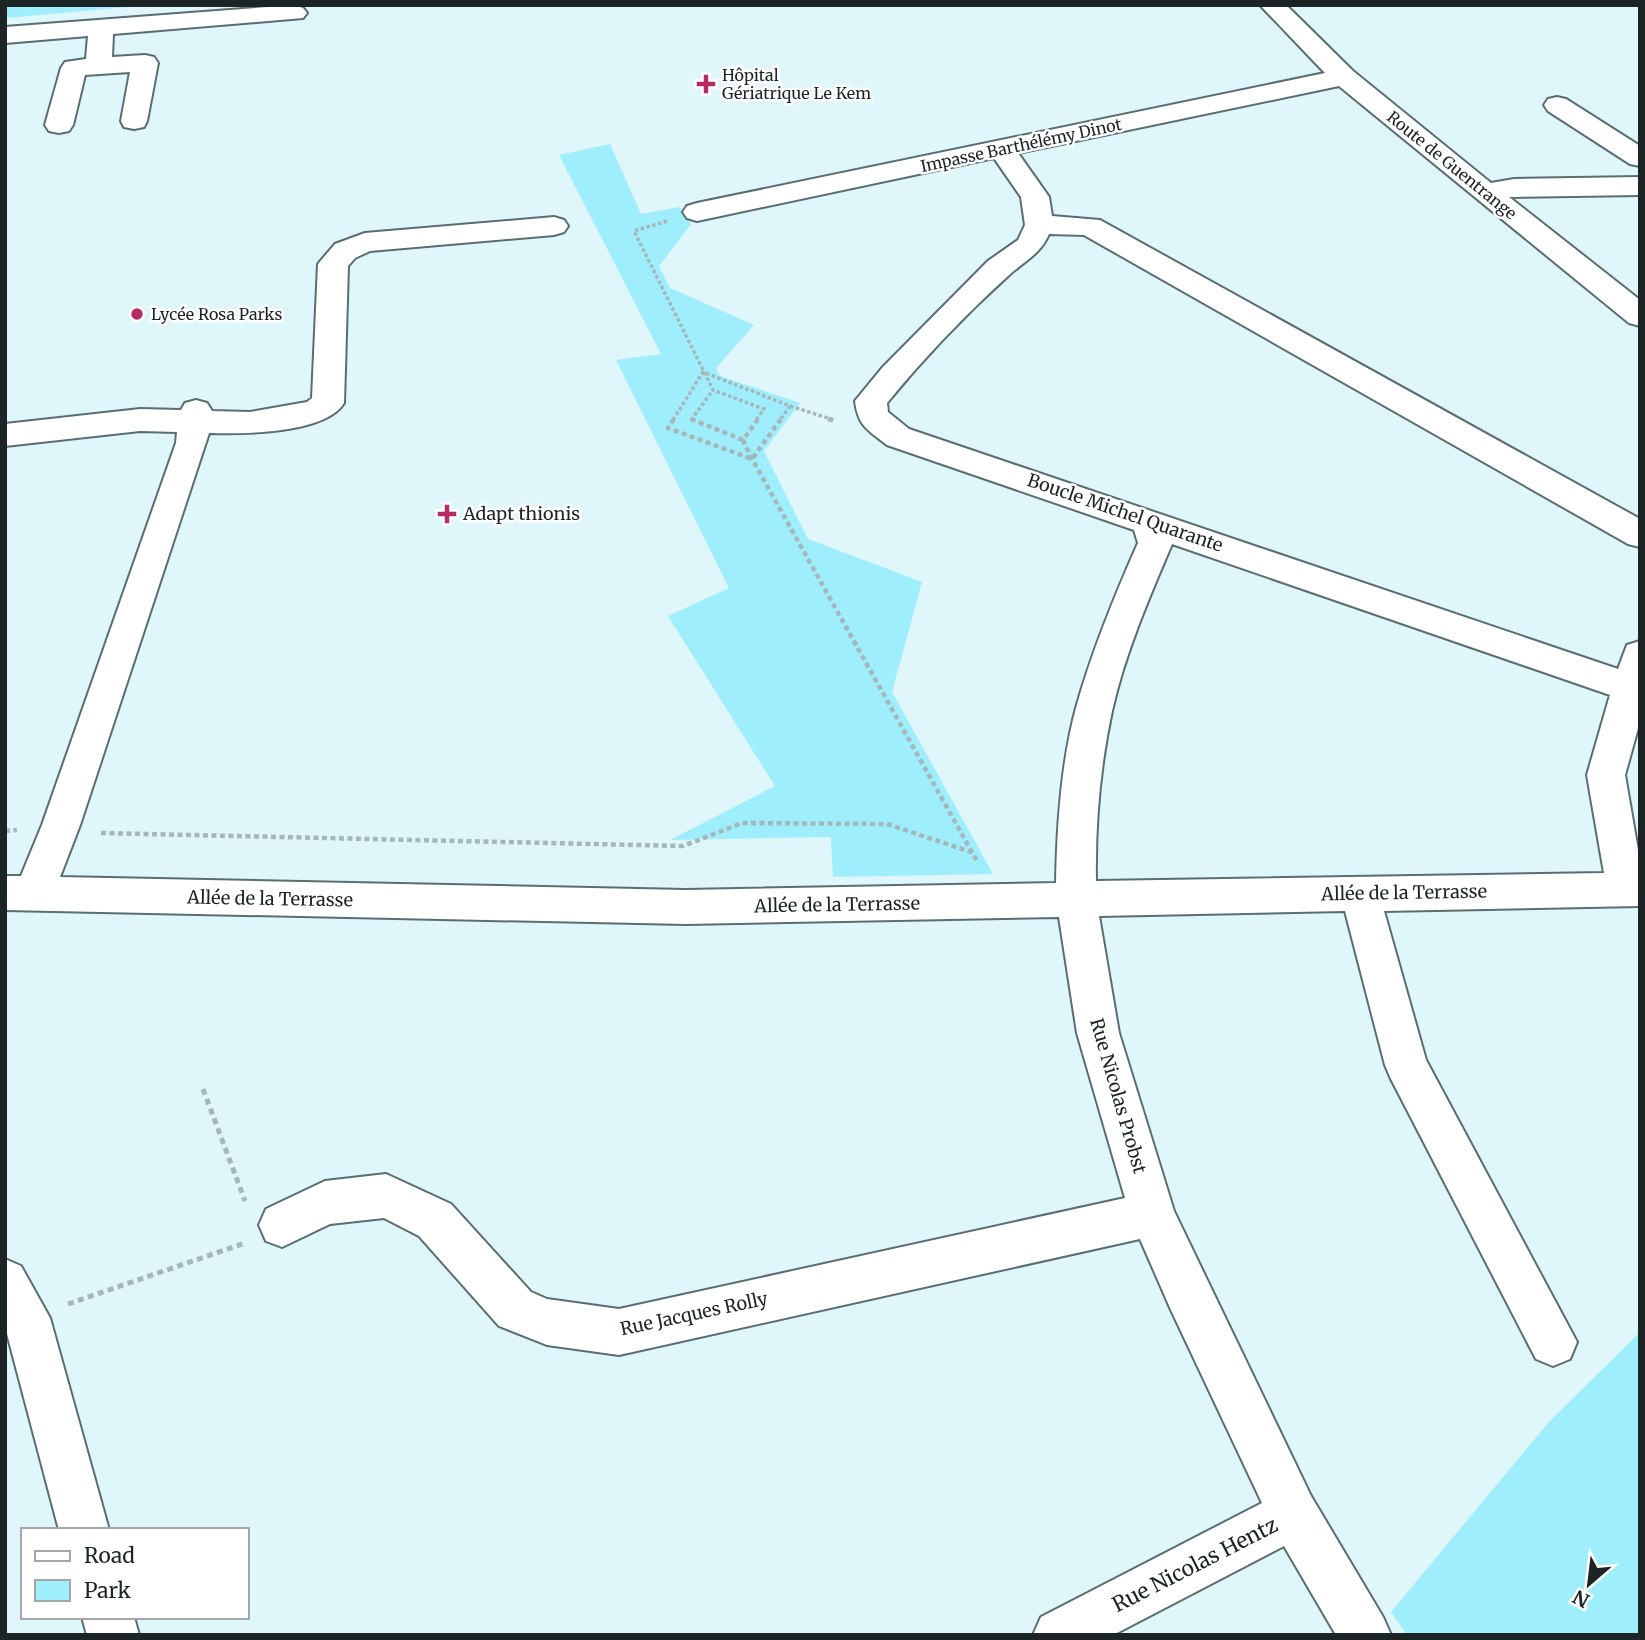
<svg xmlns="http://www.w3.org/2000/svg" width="1645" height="1640" font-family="Merriweather,serif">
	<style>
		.green { fill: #9eeefe }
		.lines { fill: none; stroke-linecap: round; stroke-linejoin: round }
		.minor-casing { stroke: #5a6e72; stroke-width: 4 }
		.path-far2 { stroke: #a4b7ba; stroke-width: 3.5; stroke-dasharray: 3.5 2.5; stroke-linecap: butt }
		.path-far1 { stroke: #a4b7ba; stroke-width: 4.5; stroke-dasharray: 5 3.5; stroke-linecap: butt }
		.path { stroke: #a4b7ba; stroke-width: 5; stroke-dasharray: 6 4.5; stroke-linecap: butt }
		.minor { fill: #fff; fill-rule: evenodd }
		.poi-dot { fill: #b72b64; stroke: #fff; stroke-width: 2.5 }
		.labels { text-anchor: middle; stroke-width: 5; stroke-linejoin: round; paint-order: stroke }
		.far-poi-label { font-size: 16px; fill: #1c2426; stroke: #fff; text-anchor: start }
		.far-street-label { font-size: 16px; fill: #1c2426; stroke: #fff }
		.street-label { font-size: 18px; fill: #1c2426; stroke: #fff }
		.poi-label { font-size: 18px; fill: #1c2426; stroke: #fff; text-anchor: start }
		.near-street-label { font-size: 21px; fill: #1c2426; stroke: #fff }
	</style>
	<rect width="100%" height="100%" fill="#dff6fa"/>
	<g class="green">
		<polygon points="5,5 151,5 5,18"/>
		<polygon points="610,144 641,214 680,207 691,224 659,266 670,288 754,325 716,368 720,376 800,403 764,451 808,539 922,582 892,692 993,874 833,877 831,837 670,840 775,786 668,616 729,588 616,360 661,354 559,155"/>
		<polygon points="1640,1332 1640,1635 1407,1635 1391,1612 1548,1423"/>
	</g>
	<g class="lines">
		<defs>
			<g id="minor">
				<polygon points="294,5 303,8 307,13 303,18 113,34 112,57 145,55 154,57 158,63 147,121 144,127 134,129 124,127 121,121 130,72 85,75 73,125 69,131 59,133 49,131 45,125 61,68 65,62 86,59 88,36 5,43 5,27"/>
				<path d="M1260 5H1286L1353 71 1491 183 1514 179 1640 177V195L1509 197 1640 300V326L1629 323 1339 86 1018 153 1049 197 1052 216 1100 220 1640 519V547L1628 544 1084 235 1049 234C1040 255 1024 261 1008 276 967 313 922 360 887 403L888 412 909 429 1618 669 1627 645 1640 641V721L1625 775 1640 862V906L1384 911 1426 1060 1577 1342 1570 1359 1553 1366 1536 1359 1391 1079 1385 1065 1345 911 1099 916 1119 1033 1174 1211 1311 1496 1383 1617 1391 1635H1336L1284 1546 1113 1635H1033L1041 1617 1262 1503 1171 1310 1140 1239 619 1355 547 1345 499 1326 419 1236 384 1218 330 1224 282 1247 266 1241 259 1225 266 1209 325 1181 386 1174 451 1204 531 1292 547 1299 619 1309 1125 1198 1077 1033 1059 917 686 924 5 910V876H21L42 825 176 443 177 432 140 431 5 446V424L140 409 181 410 185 403 196 400 207 403 212 411 250 412 307 402 312 398 318 264 335 244 365 233 554 217 564 220 568 226 564 232 554 235 370 251 355 258 348 266 344 403C325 434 242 434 209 433L80 825 60 877 686 890 1056 883C1057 826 1061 763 1076 708 1092 651 1114 597 1138 543L1134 530 887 445C868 430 858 426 855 401L882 368 988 261 1018 240 1025 225 1021 197 994 158 697 221 687 218 683 212 687 206 697 203 1325 73ZM1172 544 1610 695 1587 775 1604 873 1096 881C1095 824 1100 767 1112 711 1125 653 1149 598 1172 544Z"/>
				<polygon points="1557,97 1566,99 1640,146 1640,166 1630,164 1548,111 1544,105 1548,99"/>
				<polygon points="5,1259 21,1266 50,1318 109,1530 59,1530 5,1326"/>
				<polygon points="82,1617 134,1617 139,1635 87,1635"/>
			</g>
		</defs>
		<use href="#minor" class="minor-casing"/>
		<g class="path-far2">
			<polyline points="667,221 634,231 713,390 764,409 756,420"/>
			<polyline points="790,406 834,420"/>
			<polyline points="673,420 703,372 790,406 780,420"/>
			<polyline points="691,420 713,390"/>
		</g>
		<g class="path-far1">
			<polyline points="674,419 668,428 752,459 781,419"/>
			<polyline points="691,419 743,440"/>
			<polyline points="758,419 743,440 752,459 978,863"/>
			<polyline points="828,419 836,421"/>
			<polyline points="5,831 17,830"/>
			<polyline points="101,833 683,846 742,823 887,824 974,853"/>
		</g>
		<g class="path">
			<polyline points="203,1089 245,1201"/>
			<polyline points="68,1304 245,1243"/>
		</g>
		<use href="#minor" class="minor"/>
	</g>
	<g class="poi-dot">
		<path d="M702.5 73.5h7v7h7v7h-7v7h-7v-7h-7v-7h7z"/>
		<circle cx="137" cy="314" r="7"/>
		<path d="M443.5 503.5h7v7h7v7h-7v7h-7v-7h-7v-7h7z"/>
	</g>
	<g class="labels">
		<g class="far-poi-label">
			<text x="722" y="81">Hôpital<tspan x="722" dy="18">Gériatrique Le Kem</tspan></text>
			<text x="151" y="320">Lycée Rosa Parks</text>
		</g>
		<g class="far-street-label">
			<text transform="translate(1021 145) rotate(-12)" y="6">Impasse Barthélémy Dinot</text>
			<text transform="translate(1452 165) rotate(39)" y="6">Route de Guentrange</text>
		</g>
		<g class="street-label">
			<text transform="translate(1125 513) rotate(19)" y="6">Boucle Michel Quarante</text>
			<text transform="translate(1404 893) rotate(-1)" y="6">Allée de la Terrasse</text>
			<text transform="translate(270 899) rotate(1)" y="6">Allée de la Terrasse</text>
			<text transform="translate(837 905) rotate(-1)" y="6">Allée de la Terrasse</text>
			<text transform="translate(1118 1096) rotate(74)" y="6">Rue Nicolas Probst</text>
			<text transform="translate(694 1314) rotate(-12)" y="6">Rue Jacques Rolly</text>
		</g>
		<g class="poi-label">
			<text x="463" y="520">Adapt thionis</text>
		</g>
		<g class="near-street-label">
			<text transform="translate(1195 1565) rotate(-27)" y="7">Rue Nicolas Hentz</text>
		</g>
	</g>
	<rect width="1645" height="1640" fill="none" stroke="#1c2426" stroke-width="14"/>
	<rect x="21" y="1528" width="228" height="91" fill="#ffffff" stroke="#a4a7a8" stroke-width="2"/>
	<rect x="35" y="1551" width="35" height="10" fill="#ffffff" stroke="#a4a7a8" stroke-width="2"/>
	<text x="84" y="1563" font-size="21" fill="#1c2426">Road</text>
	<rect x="35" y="1580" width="35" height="21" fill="#9eeefe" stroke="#a4a7a8" stroke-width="2"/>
	<text x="84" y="1598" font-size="21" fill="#1c2426">Park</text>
	<g transform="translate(1589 1584) rotate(208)" stroke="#ffffff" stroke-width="5" paint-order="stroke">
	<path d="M0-5L12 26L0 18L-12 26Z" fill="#1c2426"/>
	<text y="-10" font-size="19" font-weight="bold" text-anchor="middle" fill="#1c2426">N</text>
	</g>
</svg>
